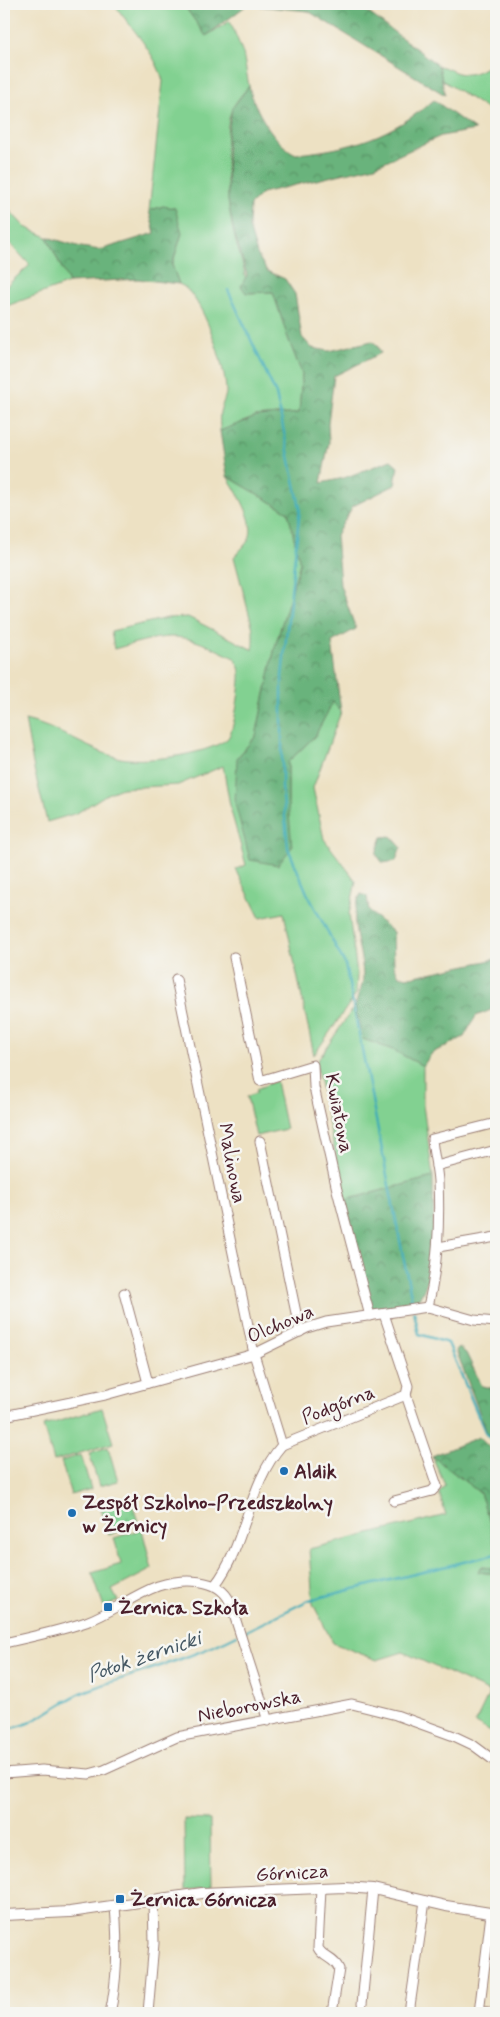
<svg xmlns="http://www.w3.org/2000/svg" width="500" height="2017" font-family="Mynerve,sans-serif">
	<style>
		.green { fill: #82d191; stroke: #66785e }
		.forest { fill: url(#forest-crowns); stroke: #5a6953 }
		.park { fill: url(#park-dots); stroke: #66785e }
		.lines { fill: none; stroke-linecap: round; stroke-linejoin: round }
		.stream { stroke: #3cacb8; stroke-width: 2.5 }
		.minor-casing { stroke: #9c8077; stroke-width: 11 }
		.tertiary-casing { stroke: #9c8077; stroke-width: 12 }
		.minor { stroke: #fff; stroke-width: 9 }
		.tertiary { stroke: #fff; stroke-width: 10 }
		.poi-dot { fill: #1f6fb2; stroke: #f6f6f2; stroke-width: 2 }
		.labels { text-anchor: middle; stroke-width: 5; stroke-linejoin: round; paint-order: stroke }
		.street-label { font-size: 20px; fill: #4a1f2b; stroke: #f6f6f2 }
		.poi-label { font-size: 20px; font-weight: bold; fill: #4a1f2b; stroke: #f6f6f2; text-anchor: start }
		.water-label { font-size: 21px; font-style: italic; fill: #445763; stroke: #f6f6f2 }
	</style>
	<defs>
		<pattern id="forest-crowns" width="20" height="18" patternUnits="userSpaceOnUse" patternTransform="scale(1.25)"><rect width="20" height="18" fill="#69b37b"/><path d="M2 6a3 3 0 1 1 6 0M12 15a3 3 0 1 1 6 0" fill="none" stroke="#589165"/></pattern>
		<pattern id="park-dots" width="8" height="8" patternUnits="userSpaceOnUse" patternTransform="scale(1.25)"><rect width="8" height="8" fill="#82d191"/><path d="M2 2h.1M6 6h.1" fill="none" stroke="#72b37d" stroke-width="1.8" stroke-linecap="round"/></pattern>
	</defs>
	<rect width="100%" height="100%" fill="#f6f6f2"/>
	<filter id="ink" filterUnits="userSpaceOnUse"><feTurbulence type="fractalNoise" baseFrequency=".02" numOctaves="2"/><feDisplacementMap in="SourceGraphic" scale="10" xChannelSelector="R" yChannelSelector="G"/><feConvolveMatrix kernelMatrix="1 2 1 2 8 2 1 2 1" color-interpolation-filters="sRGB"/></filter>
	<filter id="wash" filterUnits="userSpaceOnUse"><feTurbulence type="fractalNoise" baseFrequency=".0096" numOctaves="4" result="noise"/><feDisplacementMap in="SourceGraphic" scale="20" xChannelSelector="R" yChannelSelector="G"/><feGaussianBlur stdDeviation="1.12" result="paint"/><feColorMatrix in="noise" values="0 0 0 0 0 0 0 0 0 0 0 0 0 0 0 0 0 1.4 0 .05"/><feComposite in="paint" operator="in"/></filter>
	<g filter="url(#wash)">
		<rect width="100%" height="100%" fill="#ede1c3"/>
		<g class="green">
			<path d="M114 4H183L206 36 230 21 243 53 249 86C244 92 237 100 233 107 221 129 227 208 234 234 239 256 247 269 246 293L273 292 288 338 302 374 299 413 256 417 220 431C220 425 219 418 220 412 221 406 225 400 226 393 227 370 202 292 179 284L172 265 182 233 163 206 149 211 163 81C155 52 131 28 114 4Z"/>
			<path d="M496 60V115L442 80 439 66C446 67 451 71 458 73 473 77 485 69 496 60Z"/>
			<polygon points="4,205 25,227 47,237 69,283 4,307 4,288 30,265 4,237"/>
			<path d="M227 476 288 512 300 563 275 647 256 736 237 758 288 803V762L315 736 333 701 341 712 313 788 324 839 356 881 349 914 357 974 356 994 314 1055 284 913 260 918 236 869 246 865 231 811 223 766 178 785 122 788 107 794 77 813 47 822 34 769 25 720C58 727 84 748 116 757 140 764 207 755 227 739 234 734 241 683 240 673 240 668 237 663 236 659 180 631 174 632 114 649L111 631 167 618 188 617 253 650V629L234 557C238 552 246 545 249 539 257 521 236 491 227 476Z"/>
			<polygon points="356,1004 363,1039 393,1050 423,1066 423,1105 433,1177 345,1200 316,1063"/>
			<polygon points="276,1081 286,1129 256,1136 247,1097 257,1092 256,1089"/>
			<polygon points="102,1408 113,1443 54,1461 43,1426"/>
			<polygon points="108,1447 118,1481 99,1486 89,1453"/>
			<polygon points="81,1455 91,1489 71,1495 61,1461"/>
			<polygon points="432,1456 480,1493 491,1526 494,1544 496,1545 496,1568 480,1567 479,1572 496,1574 496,1735 475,1723 490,1692 403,1652 377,1660 333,1643 313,1604 309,1549 446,1515 439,1493 445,1485"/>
			<polygon points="142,1529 152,1569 112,1590 118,1601 104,1607 92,1573 121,1564 114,1538"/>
			<polygon points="184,1819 210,1820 211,1888 185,1890"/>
		</g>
		<g class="forest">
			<polygon points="183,4 357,4 439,66 445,95 308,11 247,5 206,36"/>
			<path d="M249 86C253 107 275 145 296 154 352 149 391 136 434 100L475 130 441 136 375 166 262 193 250 205 249 227 257 254 267 271 285 279 295 294 302 337 312 348 329 351 372 341 377 345 381 353 334 376 328 423 329 442 321 483 344 478 391 460 398 466 395 485 353 506 336 535 340 585 356 629 332 642 341 712 333 702 315 736 288 762V803L292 847 278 865 250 860 235 803 237 758 256 736 275 647 300 563 288 512 227 476 220 431 256 417 299 413 302 374 288 338 273 292 246 293 241 286 247 275 234 233 228 201 227 138 232 108Z"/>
			<polygon points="163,206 175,208 182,233 172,265 179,284 138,279 69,283 47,237 81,247 100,250 155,233 149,211"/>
			<polygon points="391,836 401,847 396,861 383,863 376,854 382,837"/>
			<path d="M361 894 367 896 369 911 393 932 394 965 399 976 410 977 496 959V1008L476 1016 464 1037 432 1053 423 1066 393 1050 363 1039C361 1029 355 1014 356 1004 357 995 363 988 363 978 363 949 346 921 361 894Z"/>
			<path d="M433 1177C433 1214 439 1271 417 1302L372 1311 345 1200Z"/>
			<polygon points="459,1347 466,1353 482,1386 496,1389 496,1442 487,1433 456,1350"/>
			<polygon points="479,1437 496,1454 496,1545 494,1544 491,1526 480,1493 432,1456"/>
			<polygon points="480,1567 496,1568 496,1574 478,1572"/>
		</g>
		<polygon class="park" points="131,1500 139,1525 109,1535 101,1509"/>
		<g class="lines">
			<g class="stream">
				<polyline points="228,290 276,394 300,508 282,676 282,787 288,848 307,893 345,964 413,1306"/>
				<polyline points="414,1312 419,1334 448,1343 486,1434 496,1444"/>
				<polyline points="242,1633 309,1600 496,1554"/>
				<path d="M4 1729C36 1727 57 1702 86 1691 137 1672 189 1660 237 1635"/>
			</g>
		</g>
	</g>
	<g filter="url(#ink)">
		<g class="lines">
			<defs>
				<g id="minor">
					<polyline points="234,957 260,1081 313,1065 314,1087 337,1190 370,1316"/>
					<path d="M176 979 254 1354 282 1445C247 1485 247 1544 215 1585"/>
					<polyline points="260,1141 300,1332"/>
					<polyline points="436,1166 496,1150"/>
					<polyline points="438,1247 496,1237"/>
					<polyline points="124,1293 148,1383"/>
					<path d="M428 1307C438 1265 440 1224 438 1181 437 1166 433 1153 432 1139L496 1123"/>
					<polyline points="4,1416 105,1395 254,1354 307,1328 326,1322 428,1307 474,1320 496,1322"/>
					<polyline points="282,1445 406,1395 408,1386 384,1314"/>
					<polyline points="394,1501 432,1491 437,1486 406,1395"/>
					<path d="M4 1643C31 1637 59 1631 86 1622 111 1613 133 1595 158 1586 182 1578 219 1577 230 1602L268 1721"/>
					<polyline points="4,1773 42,1770 89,1774 104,1770 177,1737 352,1704 396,1715 454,1736 473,1745 496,1762"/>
					<path d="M321 1888 318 1948C323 1958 335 1958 339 1969L332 2013"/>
					<polyline points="362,2004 373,1889"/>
					<polyline points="480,2011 495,2013"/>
					<path d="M110 2013C118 1978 118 1942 115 1906"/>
					<polyline points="148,2013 154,1943 153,1899"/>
					<polyline points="409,2013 425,1901"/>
					<polyline points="479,2013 491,1914"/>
				</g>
				<polyline id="tertiary" points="4,1915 70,1912 202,1893 344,1887 373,1889 446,1906 496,1914"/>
			</defs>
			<use href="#minor" class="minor-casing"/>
			<use href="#tertiary" class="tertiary-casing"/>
			<use href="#minor" class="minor"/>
			<use href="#tertiary" class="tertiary"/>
		</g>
	</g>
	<g class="poi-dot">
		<circle cx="284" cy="1471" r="5"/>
		<circle cx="72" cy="1513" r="5"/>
		<rect x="103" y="1602" width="10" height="10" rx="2.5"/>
		<rect x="115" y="1894" width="10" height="10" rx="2.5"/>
	</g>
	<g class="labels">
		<g class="street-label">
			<text transform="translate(340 1113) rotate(79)" y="7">Kwiatowa</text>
			<text transform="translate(233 1163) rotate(79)" y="7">Malinowa</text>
			<text transform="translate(280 1323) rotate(-23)" y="7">Olchowa</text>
			<text transform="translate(338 1404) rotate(-21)" y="7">Podgórna</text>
			<text transform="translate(249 1705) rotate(-11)" y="7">Nieborowska</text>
			<text transform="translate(292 1872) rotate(-3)" y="7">Górnicza</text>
		</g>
		<g class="poi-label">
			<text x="294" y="1478">Aldik</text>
			<text x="82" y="1509">Zespół Szkolno-Przedszkolny<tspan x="82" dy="23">w Żernicy</tspan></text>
			<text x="118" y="1614">Żernica Szkoła</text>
			<text x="130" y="1906">Żernica Górnicza</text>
		</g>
		<g class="water-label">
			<text transform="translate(144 1656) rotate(-19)" y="7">Potok żernicki</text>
		</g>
	</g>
	<rect width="500" height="2017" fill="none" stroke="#f6f6f2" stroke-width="20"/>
</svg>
